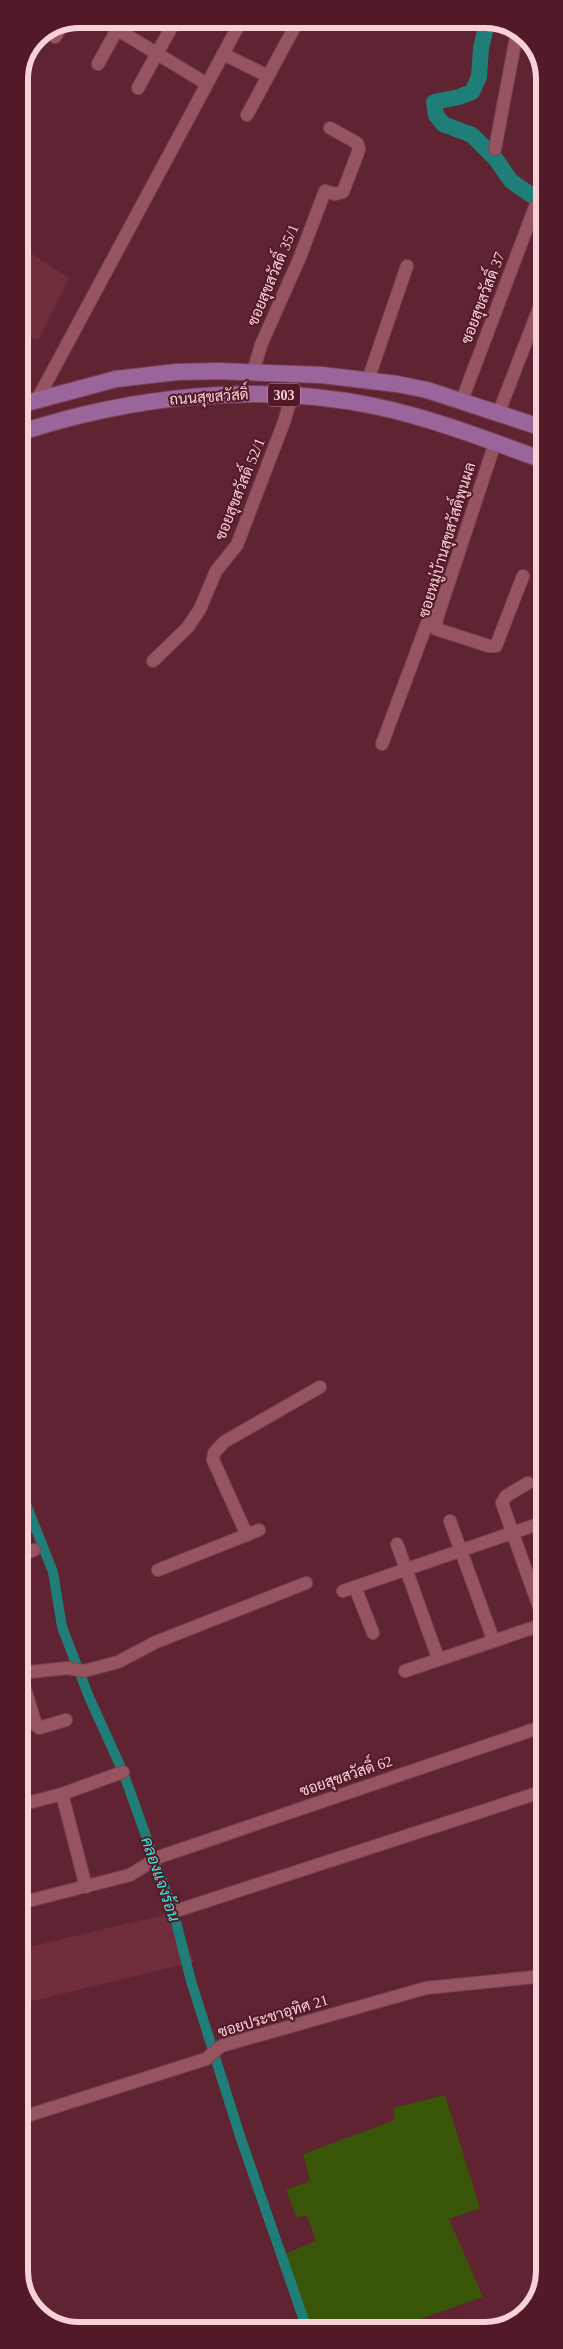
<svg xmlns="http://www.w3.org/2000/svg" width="563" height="2349" font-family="'Times New Roman',Sarabun,serif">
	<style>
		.built { fill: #6f2c3b }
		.green { fill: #395508 }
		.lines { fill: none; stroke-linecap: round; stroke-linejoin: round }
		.canal { stroke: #1f7e78; stroke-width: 10 }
		.river { stroke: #1f7e78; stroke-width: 16 }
		.minor-casing { stroke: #794452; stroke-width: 14 }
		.major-casing { stroke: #794452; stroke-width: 18 }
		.minor { stroke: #955460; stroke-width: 12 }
		.major { stroke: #9a659a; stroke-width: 16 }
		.labels { text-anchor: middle; stroke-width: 4; stroke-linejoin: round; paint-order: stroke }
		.shield { fill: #531927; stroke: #c69aa2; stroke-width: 1 }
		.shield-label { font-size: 14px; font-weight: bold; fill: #f8d1d6 }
		.street-label { font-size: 15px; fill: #f8d1d6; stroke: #531927 }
		.water-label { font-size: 16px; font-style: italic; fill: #38eadf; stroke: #531927 }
		.rim { fill: none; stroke: #f8d1d6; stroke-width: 6 }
	</style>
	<rect width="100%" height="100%" fill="#5f2331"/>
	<g class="built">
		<polygon points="19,245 69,278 38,341 19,331"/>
		<polygon points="176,1912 194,1962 20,2004 20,1949"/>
	</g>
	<polygon class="green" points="445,2095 480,2208 449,2219 483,2297 391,2329 309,2329 285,2254 316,2241 307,2215 297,2218 286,2190 310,2181 303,2154 395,2120 393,2108"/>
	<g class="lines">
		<polyline class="canal" points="19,1431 25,1448 24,1499 53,1572 62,1627 89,1697 123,1772 174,1914 191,1981 241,2139 307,2329"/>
		<polyline class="river" points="488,19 481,48 479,77 472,92 459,97 434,102 436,115 443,124 472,135 495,158 511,181 543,203"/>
		<defs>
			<g id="minor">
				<polyline points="100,19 207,84"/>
				<polyline points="55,37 62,26"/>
				<polyline points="223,54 268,76"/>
				<polyline points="98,64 123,19"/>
				<polyline points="138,88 176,19"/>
				<polyline points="247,115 299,19"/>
				<polyline points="495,149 517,32"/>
				<polyline points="253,372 261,345 300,257 325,191 335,194 343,192 357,155 359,149 357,143 330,128"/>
				<polyline points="368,380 407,266"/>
				<polyline points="37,400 242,19"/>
				<polyline points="462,400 535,207"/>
				<polyline points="499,412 541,303"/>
				<polyline points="495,443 437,618 436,629 489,646 496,646 523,576"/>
				<polyline points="153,661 188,627 200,609 216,571 237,545 284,422 292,395"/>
				<polyline points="382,744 432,610"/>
				<polyline points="528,1483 506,1496 502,1503 544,1621"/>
				<polyline points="450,1521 493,1639"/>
				<polyline points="247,1535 213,1460 214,1453 224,1442 320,1387"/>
				<polyline points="397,1544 438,1658"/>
				<polyline points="19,1555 34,1550"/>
				<polyline points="158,1570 259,1530"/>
				<polyline points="355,1587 373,1633"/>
				<polyline points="343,1591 544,1522"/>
				<polyline points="405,1671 544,1624"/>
				<polyline points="20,1673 68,1668 84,1671 118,1662 156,1642 306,1583"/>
				<polyline points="20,1673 36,1725 39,1728 66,1720"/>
				<polyline points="62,1794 86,1887"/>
				<polyline points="20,1805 62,1794 123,1772"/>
				<polyline points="20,1903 130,1875 159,1857 544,1726"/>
				<polyline points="179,1910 544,1791"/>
				<polyline points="20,2118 206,2059 221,2046 426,1988 544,1976"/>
			</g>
			<g id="major">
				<polyline points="19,405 116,379 177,372 218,371 322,375 397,384 427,390 543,428"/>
				<path d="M19 433C131 396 257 382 374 406 432 418 488 440 543 460"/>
			</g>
		</defs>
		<use href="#minor" class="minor-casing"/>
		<use href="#major" class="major-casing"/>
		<use href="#minor" class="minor"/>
		<use href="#major" class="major"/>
	</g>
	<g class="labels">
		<rect class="shield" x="268" y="383.5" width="32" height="23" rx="4"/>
		<g class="shield-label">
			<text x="284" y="400">303</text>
		</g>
		<g class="street-label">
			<text transform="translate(273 275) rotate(-67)" y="5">ซอยสุขสวัสดิ์ 35/1</text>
			<text transform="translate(483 298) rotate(-69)" y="5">ซอยสุขสวัสดิ์ 37</text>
			<text transform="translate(209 397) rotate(-4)" y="5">ถนนสุขสวัสดิ์</text>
			<text transform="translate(240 489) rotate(-68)" y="5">ซอยสุขสวัสดิ์ 52/1</text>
			<text transform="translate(447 540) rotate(-73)" y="5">ซอยหมู่บ้านสุขสวัสดิ์พูนผล</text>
			<text transform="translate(346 1776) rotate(-19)" y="5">ซอยสุขสวัสดิ์ 62</text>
			<text transform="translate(273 2016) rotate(-17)" y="5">ซอยประชาอุทิศ 21</text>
		</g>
		<g class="water-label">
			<text transform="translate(161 1879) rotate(71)" y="6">คลองแจงร้อน</text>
		</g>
	</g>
	<path d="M0 0H563V2349H0ZM79 28H485A51 51 0 0 1 536 79V2271A51 51 0 0 1 485 2322H79A51 51 0 0 1 28 2271V79A51 51 0 0 1 79 28Z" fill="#531927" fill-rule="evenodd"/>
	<path class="rim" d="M79 28H485A51 51 0 0 1 536 79V2271A51 51 0 0 1 485 2322H79A51 51 0 0 1 28 2271V79A51 51 0 0 1 79 28Z"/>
</svg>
